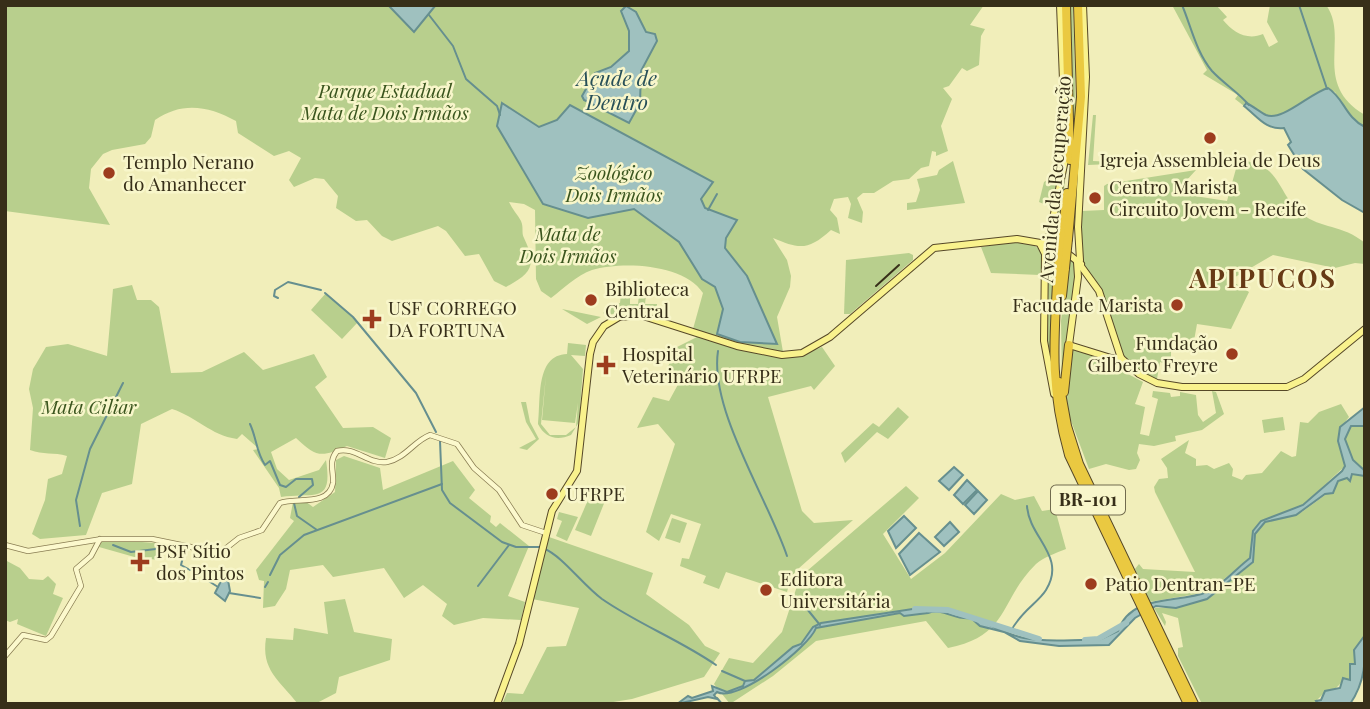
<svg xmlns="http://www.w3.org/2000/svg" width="1370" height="709" font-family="'Playfair Display',serif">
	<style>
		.green { fill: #b8cf8d; fill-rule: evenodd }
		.water { fill: #9fc1bf; stroke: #668f8f; stroke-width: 2 }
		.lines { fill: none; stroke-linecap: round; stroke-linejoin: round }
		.stream { stroke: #668f8f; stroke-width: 2 }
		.river { stroke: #9fc1bf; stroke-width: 6 }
		.minor-casing { stroke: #897d53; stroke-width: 6 }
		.major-casing { stroke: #564828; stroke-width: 8 }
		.highway-casing { stroke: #564828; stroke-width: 10 }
		.minor { stroke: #fcf9cd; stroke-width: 4.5 }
		.major { stroke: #f9f28d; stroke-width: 6 }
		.highway { stroke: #eac941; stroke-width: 8 }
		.tram { stroke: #372f19; stroke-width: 2 }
		.highway-bridge-casing { stroke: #564828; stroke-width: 10; stroke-linecap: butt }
		.highway-bridge { stroke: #eac941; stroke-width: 8 }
		.poi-dot { fill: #9d3c1e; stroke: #f8f6ca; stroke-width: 2.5 }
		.labels { text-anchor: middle; stroke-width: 5; stroke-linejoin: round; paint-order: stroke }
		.shield { fill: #f8f6ca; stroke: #716b4e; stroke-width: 2 }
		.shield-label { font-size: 18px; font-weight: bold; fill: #372f19 }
		.park-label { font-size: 19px; font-style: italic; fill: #3a551e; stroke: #f8f6ca }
		.poi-label { font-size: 19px; fill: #372f19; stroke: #f8f6ca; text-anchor: start }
		.street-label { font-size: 19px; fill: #372f19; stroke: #f8f6ca }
		.water-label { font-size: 21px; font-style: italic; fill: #274f58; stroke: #f8f6ca }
		.district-label { font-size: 26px; font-weight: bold; letter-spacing: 2px; fill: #673a15; stroke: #f8f6ca }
	</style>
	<rect width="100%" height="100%" fill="#f1eeba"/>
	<g class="green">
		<path d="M5 5H984L970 25 985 29 981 36 979 65 967 71 962 68 949 86 943 88 952 99 941 126 948 151 936 156V152L932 151 929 166 921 168 909 179 893 181 874 193H863L857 198 863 212 862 223 848 218 851 204 848 197 834 199 830 210 837 218 840 234 831 230C808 251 799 249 773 238L787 260 791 276 790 287 777 317 783 352 736 343 693 329 703 293C684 264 623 261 592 270 577 275 563 289 551 298L541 291 536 279 535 210 524 204 509 202C512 209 518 215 521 221 524 228 521 232 524 238 537 265 532 273 506 287L494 281 479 254 465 256 446 231 438 226 392 241 382 236 367 220 356 221 336 208 338 196 324 179 315 178 294 187 289 180 301 158 289 151 274 156 238 133 236 121C209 106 182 101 155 120L151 137 145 144 112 150 103 154 91 169 89 188 110 225 5 211Z"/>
		<polygon points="1068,5 1073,5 1076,117 1073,117"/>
		<path d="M1172 5H1216L1227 17 1223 20C1233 32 1247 41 1263 34L1269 47 1278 42 1267 22 1270 5H1326C1350 38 1311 83 1365 115V127L1346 113 1335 92 1324 89C1310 95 1282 120 1270 116 1260 113 1254 106 1244 103V106L1235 99 1238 95 1203 74 1207 70Z"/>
		<polygon points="1093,115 1096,115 1093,161 1133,163 1088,165"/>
		<path d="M1239 158C1248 162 1261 164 1269 171 1282 183 1286 202 1302 214 1321 229 1342 224 1365 243V264L1355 263 1335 268 1273 255 1230 280 1249 292 1231 329 1197 324 1192 352H1171V365L1160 362 1157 379C1113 372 1117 323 1102 292 1097 282 1084 271 1081 260 1078 246 1082 225 1082 211L1104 210V186L1107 184 1196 170 1175 193 1227 201Z"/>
		<polygon points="953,161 965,203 907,210 907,203 916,202 920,190 917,179 937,175 939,170"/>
		<polygon points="1066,168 1059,243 1057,243 1051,238"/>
		<polygon points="1052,177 1059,179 1053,208 1039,202 1044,182"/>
		<path d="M1011 242C1024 243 1036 242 1044 255L1040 275 991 273 981 247Z"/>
		<polygon points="1049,249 1057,250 1050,366 1045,324"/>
		<polygon points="909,253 913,255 913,260 850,314 844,314 846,260"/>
		<polygon points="1069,256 1076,261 1077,274 1062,382 1061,321"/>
		<path d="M132 285 137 300H151L159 307 171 373 202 372 244 352 263 370 314 354 327 377 315 387 343 428 373 427 391 438 385 458 347 446C321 458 316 457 296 438L271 452 277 469 289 480 319 470 326 460C333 505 315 492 281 497L279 488 253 450 259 449 242 434 237 439C210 435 197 417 172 409L141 424 132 484 102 493 86 535 40 539 32 534 45 500 48 479 62 474 67 456C54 452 43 455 30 450L33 408 29 389 33 369 46 347 68 344 107 356 113 289Z"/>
		<polygon points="326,293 358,322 342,339 311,310"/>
		<path d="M621 294H630V304H638L639 295H646L645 304H657V312L635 311 606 315 603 313C608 307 614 304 620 303Z"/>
		<polygon points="562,309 601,317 587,324"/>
		<polygon points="701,335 734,346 800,356 822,347 835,366 814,390 811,386 768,397 802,511 814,523 853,520 798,569 791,577 787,592 726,572 719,589 703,583 706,576 680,566 682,558 689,559 701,524 671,514 659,541 646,532 675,444 658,424 637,428 653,397 669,401 681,379 667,369 677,347"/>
		<path d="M568 343 586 345 585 356 571 355 583 369 579 422 571 435C557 441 545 438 538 424 541 400 535 355 567 354ZM546 375 542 420 575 423 578 403 576 427 566 435H550L541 424Z"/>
		<polygon points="1071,347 1119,360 1128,374 1143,382 1135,404 1145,407 1140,434 1149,436 1158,399 1152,397 1153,391 1170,393 1171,397 1180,396 1180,392 1196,395 1198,415 1203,422 1216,413 1212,391 1216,392 1224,414 1202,430 1175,436 1176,441 1154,446 1139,444 1137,453 1140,460 1136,469 1129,470 1106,464 1089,469 1065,405"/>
		<polygon points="521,402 526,402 530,422 539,439 527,450 519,448 536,439 526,422"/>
		<path d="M1341 404 1349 417C1335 433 1339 447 1345 466L1303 505 1261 521 1253 531 1250 558 1208 592 1149 602 1135 569 1139 564 1143 569 1195 572 1155 492 1154 487 1159 479 1168 478 1167 468 1161 459 1189 440 1185 453 1196 459V466L1207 465 1214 469 1229 463 1233 469 1232 476 1242 480 1246 475 1262 473 1281 451 1292 457 1296 456 1300 422 1308 423 1319 412Z"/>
		<polygon points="898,407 909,417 888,439 877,432 845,463 841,453 873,423 879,427"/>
		<polygon points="1283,417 1285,430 1264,433 1262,420"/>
		<polygon points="1351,426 1365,426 1365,471 1353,460 1345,439"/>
		<polygon points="344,456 380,468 383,490 453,461 475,490 469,498 491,516 490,522 496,527 500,523 529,546 508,596 525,602 521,620 483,618 454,625 442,616 447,604 423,585 404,598 384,568 333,577 323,565 290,570 286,589 275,606 263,608 264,581 259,580 256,570 294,521 290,518 293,502 305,501 313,507 335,492 336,460"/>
		<path d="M1352 474 1365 476V632C1359 649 1355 660 1350 680H1344L1334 690 1326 691 1316 701 1318 704H1202L1178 656V648L1183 647 1178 618 1162 613 1166 622 1165 626 1154 608H1176L1207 599 1253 563 1255 534 1265 522 1302 512 1328 493 1338 481Z"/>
		<path d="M906 486 919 498 883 534 911 579 945 553 1001 494 1015 500 1034 496 1042 511 1055 509 1066 549C1056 553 1044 557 1036 564 999 600 1010 636 948 648L926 621 816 641 773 676 730 704 714 684 729 658 753 663 782 632 800 577Z"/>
		<polygon points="607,496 591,536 575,530 588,500"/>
		<polygon points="559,512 578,517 567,541 556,536 562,521 557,519"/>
		<polygon points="672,518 687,523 680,543 665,538"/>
		<polygon points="549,537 653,573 646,594 689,625 705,646 720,653 704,677 632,699 601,704 502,704 507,693 523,694 547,647 566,646 579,608 532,599"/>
		<polygon points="103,539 168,544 160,560 138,558 99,547"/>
		<polygon points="5,560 20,568 29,579 43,580 48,576 56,584 53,594 63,598 46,636 17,624 18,619 10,622 5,620"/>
		<path d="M345 599 354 632 392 639 390 660 339 677 336 693 315 704H298C279 680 261 670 266 638L293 640 294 628 328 634 324 602Z"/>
	</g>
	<g class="water">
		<polygon points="388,5 442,5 442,6 435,6 414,32"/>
		<polygon points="626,6 636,12 646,32 655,34 657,41 641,71 640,103 629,123 584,100 582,96 595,73 611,67 629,51 629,31 621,11"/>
		<path d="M1328 88C1344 98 1345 117 1365 127V213L1342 200 1303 169 1288 145 1291 142 1284 128C1266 130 1259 118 1244 106L1246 103C1253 106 1260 112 1266 115 1282 122 1310 93 1328 88Z"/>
		<polygon points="502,103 539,127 557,120 570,105 713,182 701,199 705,208 737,220 726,238 725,248 747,276 777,344 740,342 717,334 723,309 715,287 702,279 679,242 634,209 588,218 543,204 497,126"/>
		<path d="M1365 407V426H1351L1345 439 1353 460 1365 471V476L1352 474 1350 481 1347 478 1338 481 1333 493 1325 494 1296 515 1265 522 1255 534 1253 562 1207 599 1176 608 1156 606 1135 618 1109 645 1059 646 1020 641 1004 632 980 626 971 618C955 621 943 607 928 613L904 616 900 613 816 628C809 647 738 703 717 692L714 695 717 699 708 697 677 704 688 696 692 698 713 691 712 686 727 692 743 686 745 681 754 680 793 647 801 644 813 627 821 623 919 608 928 612C957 600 995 633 1024 638 1047 643 1074 639 1099 640L1118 631C1131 593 1178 604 1207 592 1220 587 1238 567 1250 558L1253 531 1261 521 1303 505 1342 471 1345 466 1338 441 1340 427Z"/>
		<polygon points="954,467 963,475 949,490 939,481"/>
		<polygon points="967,480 977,490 963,504 954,495"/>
		<polygon points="978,491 987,500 974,514 965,505"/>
		<polygon points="904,516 916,528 896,548 888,531"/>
		<polygon points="950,522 959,532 944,546 935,537"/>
		<polygon points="919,533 940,552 910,575 899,554"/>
		<polygon points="223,577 228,580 230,591 225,601 215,593"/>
		<path d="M1365 623C1365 653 1368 678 1350 704H1318L1316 701 1321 700 1325 691 1340 688 1343 678 1350 680V664H1355L1354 650 1365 635Z"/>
	</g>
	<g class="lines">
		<g class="stream">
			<path d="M1182 5C1191 26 1196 52 1212 71 1223 83 1238 92 1249 105"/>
			<polyline points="1299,5 1327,89"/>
			<polyline points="429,15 453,46 466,79 497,106 500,115"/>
			<polyline points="708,210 717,194"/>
			<polyline points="325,293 353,317 416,393 436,432"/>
			<polyline points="278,298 274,296 275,290 288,282 321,290"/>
			<path d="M718 351C709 409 768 499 787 556"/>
			<path d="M250 424C257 439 256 452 265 465L270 461 280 485 286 487 296 479H312L313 485 299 497"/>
			<polyline points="440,441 442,490 450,503 502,542 516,547 540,547"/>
			<polyline points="294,503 297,516 317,530"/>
			<polyline points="80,526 76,500 90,449 123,383"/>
			<polyline points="113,545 131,552 164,548"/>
			<polyline points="170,549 184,553 181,565 190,570"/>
			<path d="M545 549C563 557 583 585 602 599 638 624 680 640 716 665"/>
			<polyline points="270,575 280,555 304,535 442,484"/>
			<polyline points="207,580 218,587"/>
			<polyline points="478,586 509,545"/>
			<polyline points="265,587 268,582"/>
			<polyline points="229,593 260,598"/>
			<polyline points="803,604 820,625"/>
			<path d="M1011 631C1021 611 1038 603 1046 590 1067 556 1029 538 1027 506"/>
			<polyline points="722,671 745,681"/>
			<polyline points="717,698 722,704"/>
		</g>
		<g class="river">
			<polyline points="915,609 948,610 1039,639"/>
			<polyline points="1085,640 1098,639 1126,623"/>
		</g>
		<defs>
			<g id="minor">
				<path d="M5 545 28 551 102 539H152L220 553 239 538 262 530 280 503C296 497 329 507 333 483 334 471 328 462 337 451 355 446 369 465 387 462 406 458 414 441 430 435L457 444 474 468 499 490 522 525 546 533"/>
				<polyline points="5,656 23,635 46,640 51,636 81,586 76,569 91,556 100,539"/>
			</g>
			<g id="major">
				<polyline points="1043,243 1049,238 1066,155 1060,5"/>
				<polyline points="1040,244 1045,254 1044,341 1054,394"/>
				<polyline points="1080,260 1078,227 1086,77 1083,5"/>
				<polyline points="1077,262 1078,277 1069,345 1111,358 1121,358"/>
				<polyline points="1078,262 1099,291 1121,358 1139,374 1157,383 1182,387 1287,387 1304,379 1365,329"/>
				<polyline points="497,704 519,644 552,511 577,471 590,354 593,342 604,326 619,317 640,315 737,346 782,355 802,353 830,337 934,248 1017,239 1058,246 1081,264"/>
			</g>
			<g id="highway">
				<polyline points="1066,5 1070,160"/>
				<polyline points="1062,236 1067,193"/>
				<polyline points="1068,239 1081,97 1078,5"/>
				<path d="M1058 266C1054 340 1049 383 1069 455L1188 704"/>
				<polyline points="1062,296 1065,268"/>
				<polyline points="1059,382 1067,426 1079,464 1194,704"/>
				<polyline points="1064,392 1069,345"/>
			</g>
		</defs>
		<use href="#minor" class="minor-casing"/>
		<use href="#major" class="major-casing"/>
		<use href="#highway" class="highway-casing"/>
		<use href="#minor" class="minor"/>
		<use href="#major" class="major"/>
		<use href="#highway" class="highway"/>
		<polyline class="tram" points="876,286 899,265"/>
		<defs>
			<g id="highway-bridge">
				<polyline points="1058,266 1062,236"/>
				<polyline points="1065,268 1068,239"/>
			</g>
		</defs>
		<use href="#highway-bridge" class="highway-bridge-casing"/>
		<use href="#highway-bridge" class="highway-bridge"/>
	</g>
	<g class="poi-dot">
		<circle cx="1210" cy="138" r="7"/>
		<circle cx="109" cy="173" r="7"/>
		<circle cx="1095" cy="198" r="7"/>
		<circle cx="591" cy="300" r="7"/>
		<circle cx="1177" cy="305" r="7"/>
		<path d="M368.5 308.5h7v7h7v7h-7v7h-7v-7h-7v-7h7z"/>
		<circle cx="1232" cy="354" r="7"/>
		<path d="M602.5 354.5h7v7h7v7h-7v7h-7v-7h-7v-7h7z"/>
		<circle cx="552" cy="494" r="7"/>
		<path d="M136.5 551.5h7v7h7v7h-7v7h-7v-7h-7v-7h7z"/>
		<circle cx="1091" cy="584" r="7"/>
		<circle cx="766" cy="590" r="7"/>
	</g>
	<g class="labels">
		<rect class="shield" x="1051" y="485.5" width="74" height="29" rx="5"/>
		<g class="shield-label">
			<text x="1088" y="506">BR-101</text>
		</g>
		<g class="park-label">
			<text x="385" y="98">Parque Estadual<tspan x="385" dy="22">Mata de Dois Irmãos</tspan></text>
			<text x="614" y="180">Zoológico<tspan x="614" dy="22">Dois Irmãos</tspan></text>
			<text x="568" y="241">Mata de<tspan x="568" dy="22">Dois Irmãos</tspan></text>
			<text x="89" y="414">Mata Ciliar</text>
		</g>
		<g class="poi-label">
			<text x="1210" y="167" text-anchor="middle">Igreja Assembleia de Deus</text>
			<text x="123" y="169">Templo Nerano<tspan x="123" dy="22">do Amanhecer</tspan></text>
			<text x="1109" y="194">Centro Marista<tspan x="1109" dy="22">Circuito Jovem - Recife</tspan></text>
			<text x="605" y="296">Biblioteca<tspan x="605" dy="22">Central</tspan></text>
			<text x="1163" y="312" text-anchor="end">Facudade Marista</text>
			<text x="388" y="315">USF CORREGO<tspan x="388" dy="22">DA FORTUNA</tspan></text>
			<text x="1218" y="350" text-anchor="end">Fundação<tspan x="1218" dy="22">Gilberto Freyre</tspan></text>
			<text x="622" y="361">Hospital<tspan x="622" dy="22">Veterinário UFRPE</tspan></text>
			<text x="566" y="501">UFRPE</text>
			<text x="156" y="558">PSF Sítio<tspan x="156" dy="22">dos Pintos</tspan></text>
			<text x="780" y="586">Editora<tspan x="780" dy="22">Universitária</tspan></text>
			<text x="1105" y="591">Patio Dentran-PE</text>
		</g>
		<g class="street-label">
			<text transform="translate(1055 179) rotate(-85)" y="7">Avenida da Recuperação</text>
		</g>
		<g class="water-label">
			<text x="617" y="86">Açude de<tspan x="617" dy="24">Dentro</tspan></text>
		</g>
		<g class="district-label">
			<text x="1263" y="288">APIPUCOS</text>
		</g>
	</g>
	<rect width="1370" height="709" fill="none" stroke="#372f19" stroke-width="14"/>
</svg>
